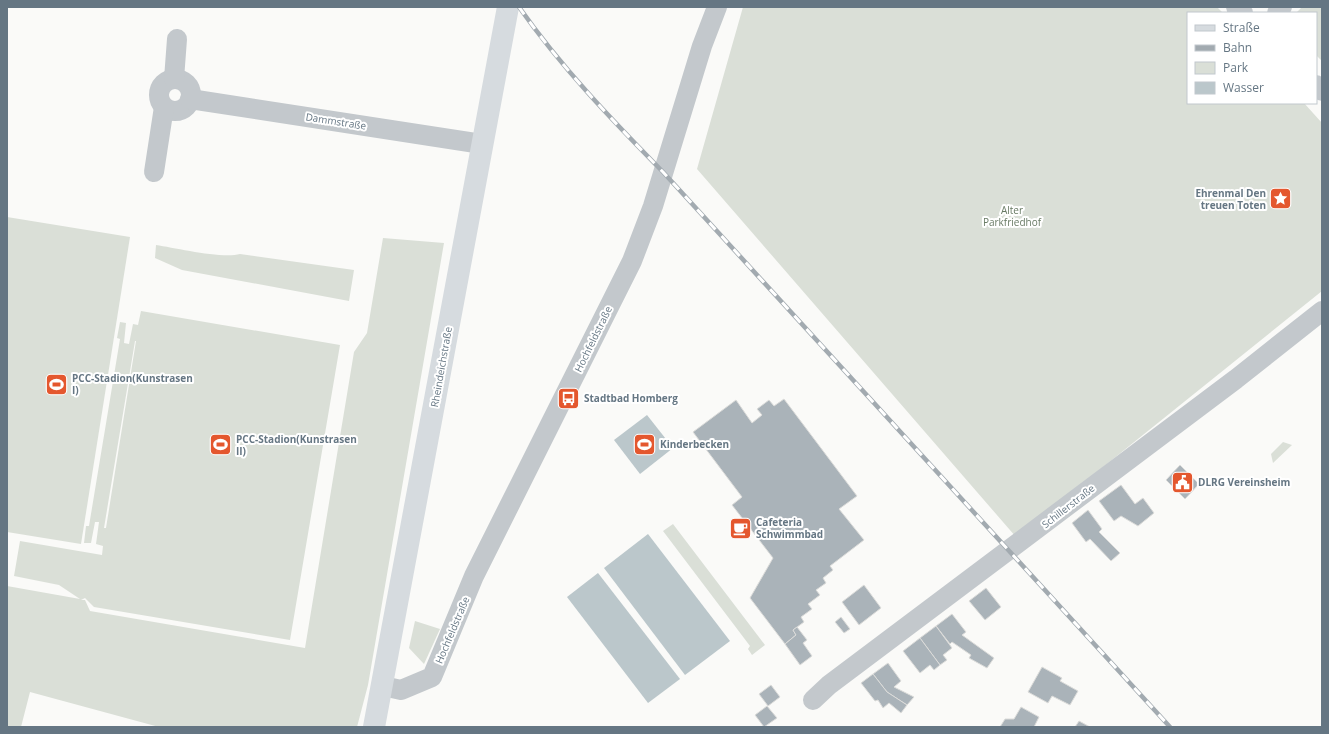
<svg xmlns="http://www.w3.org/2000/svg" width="1329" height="734" font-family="'Open Sans',sans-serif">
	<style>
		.green { fill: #dadfd7; fill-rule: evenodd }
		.water { fill: #bbc7cb }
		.building { fill: #aab3b9; stroke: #dcdcda }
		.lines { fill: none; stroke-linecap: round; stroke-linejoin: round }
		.street { stroke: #c3c8cc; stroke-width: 20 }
		.secondary { stroke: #d6dbdf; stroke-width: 22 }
		.rail-casing { stroke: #a2aab0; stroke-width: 4.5 }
		.rail { stroke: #fff; stroke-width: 3; stroke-dasharray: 9; stroke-linecap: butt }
		.labels { text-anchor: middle; stroke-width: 4; stroke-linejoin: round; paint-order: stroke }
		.street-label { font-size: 10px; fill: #657683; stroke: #fff }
		.poi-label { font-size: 10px; font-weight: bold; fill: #657683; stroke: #fff; text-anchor: start }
		.park-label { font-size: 10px; fill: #687a64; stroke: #fff }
	</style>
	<rect width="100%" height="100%" fill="#fafaf8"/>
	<g class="green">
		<polygon points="743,7 1217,7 1223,13 1188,13 1188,103 1304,103 1322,123 1322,291 1016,537 697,169"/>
		<polygon points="1302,7 1322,7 1322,61 1316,55 1316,13 1296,13"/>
		<polygon points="7,217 130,237 81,544 7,532"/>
		<path d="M383 238 444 243 368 685 357 727H159L30 692 21 727H7V586L80 599 59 585 14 576 20 541 102 555 103 546 96 544 99 522H95L91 543H84L86 526H89L120 339 117 338 120 322 126 323 124 343 129 344 133 324 138 325 141 311 340 345 290 640 94 607 85 598 81 600H85L90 611 305 648 354 352 367 333ZM135 341H136L106 528H104Z"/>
		<path d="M156 245C176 248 222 259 240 254L354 270 349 301 182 270 155 258Z"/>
		<polygon points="1283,442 1292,445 1273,463 1271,454"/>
		<polygon points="673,524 765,645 752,655 748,649 750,646 663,531"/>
		<polygon points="415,621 440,629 424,664 409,648"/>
	</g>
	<g class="water">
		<polygon points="647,415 673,448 640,474 614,440"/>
		<polygon points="648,534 730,641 685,675 604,568"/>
		<polygon points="598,573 680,679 648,703 567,597"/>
	</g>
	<g class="building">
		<polygon points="784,399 857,496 839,509 864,540 830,566 833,570 823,578 826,583 816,590 820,595 808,604 812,609 801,617 804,622 793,630 796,635 785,644 750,598 773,558 732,505 742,497 693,432 736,400 752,423 762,415 757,409 769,400 774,406"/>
		<polygon points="1180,465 1199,484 1185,499 1166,480"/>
		<polygon points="1121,485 1135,504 1143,498 1154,513 1138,526 1121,516 1114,521 1099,501"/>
		<polygon points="1088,510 1102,529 1099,532 1120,553 1111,561 1090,539 1086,542 1072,523"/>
		<polygon points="864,585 881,608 859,625 842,602"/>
		<polygon points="986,588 1001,607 985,620 969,601"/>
		<polygon points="952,614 966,632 962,635 994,658 987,668 969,658 971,655 952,642 950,644 936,626"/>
		<polygon points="841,617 850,629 844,633 835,622"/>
		<polygon points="936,626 952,648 943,655 947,660 940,665 920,638"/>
		<polygon points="797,627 807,640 803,643 812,656 800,665 785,644 796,635 793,630"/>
		<polygon points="920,638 940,665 934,670 930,665 920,673 903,651"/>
		<polygon points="888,663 901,681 894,687 914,697 907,705 887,692 873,674"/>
		<polygon points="1042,667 1062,678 1060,681 1078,691 1070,705 1052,696 1048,703 1028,692"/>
		<polygon points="873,674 887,692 907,705 901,713 889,703 883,708 878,700 875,701 861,683"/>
		<polygon points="771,685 780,697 768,706 759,694"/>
		<polygon points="767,706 777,718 764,727 755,715"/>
		<polygon points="1021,707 1039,717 1034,727 1000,727 1005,719 1014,719"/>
		<polygon points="1079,721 1090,727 1075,727"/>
	</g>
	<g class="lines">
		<g class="street">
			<polyline points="1236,7 1243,13"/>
			<polyline points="1277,13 1282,7"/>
			<circle cx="175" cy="95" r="16"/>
			<polyline points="174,79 177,39"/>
			<polyline points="1316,85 1322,91"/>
			<polyline points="190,99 482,144"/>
			<polyline points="154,172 164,107"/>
			<polyline points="383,686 401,690 432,677 474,576 632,261 653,206 702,46 717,7"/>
			<polyline points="813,700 829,685 1236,379 1322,311"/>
		</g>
		<polyline class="secondary" points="374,727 508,7"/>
		<defs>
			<path id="rail" d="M519 7C561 67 612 120 663 172L1170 727"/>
		</defs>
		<use href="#rail" class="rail-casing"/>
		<use href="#rail" class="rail"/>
	</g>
	<defs>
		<symbol id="sight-square" viewBox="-11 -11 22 22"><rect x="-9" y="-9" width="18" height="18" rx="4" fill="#e4572e" stroke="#fff"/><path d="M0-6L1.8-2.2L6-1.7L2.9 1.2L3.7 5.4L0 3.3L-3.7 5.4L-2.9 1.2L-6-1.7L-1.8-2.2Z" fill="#fff"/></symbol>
		<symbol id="stadium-square" viewBox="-11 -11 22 22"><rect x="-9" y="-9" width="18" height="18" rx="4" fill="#e4572e" stroke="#fff"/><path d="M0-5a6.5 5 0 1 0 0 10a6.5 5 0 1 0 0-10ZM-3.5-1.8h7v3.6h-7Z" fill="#fff"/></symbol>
		<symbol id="bus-square" viewBox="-11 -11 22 22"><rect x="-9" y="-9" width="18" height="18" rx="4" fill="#e4572e" stroke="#fff"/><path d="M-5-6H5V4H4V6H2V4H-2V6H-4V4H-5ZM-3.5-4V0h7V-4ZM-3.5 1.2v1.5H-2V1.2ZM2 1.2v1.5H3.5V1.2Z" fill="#fff"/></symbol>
		<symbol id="civic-square" viewBox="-11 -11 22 22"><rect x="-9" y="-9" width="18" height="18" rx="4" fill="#e4572e" stroke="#fff"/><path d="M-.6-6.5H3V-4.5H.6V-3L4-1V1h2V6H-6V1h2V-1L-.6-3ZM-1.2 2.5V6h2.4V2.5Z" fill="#fff"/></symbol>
		<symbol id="cafe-square" viewBox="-11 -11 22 22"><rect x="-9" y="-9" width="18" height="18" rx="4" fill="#e4572e" stroke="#fff"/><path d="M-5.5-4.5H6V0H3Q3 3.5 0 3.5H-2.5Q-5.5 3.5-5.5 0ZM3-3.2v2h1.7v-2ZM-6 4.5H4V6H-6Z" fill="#fff"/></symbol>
	</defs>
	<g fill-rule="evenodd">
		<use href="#sight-square" x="1268" y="186" width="25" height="25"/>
		<use href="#stadium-square" x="44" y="372" width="25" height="25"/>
		<use href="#bus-square" x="556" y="386" width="25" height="25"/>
		<use href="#stadium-square" x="632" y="432" width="25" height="25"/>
		<use href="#stadium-square" x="208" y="432" width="25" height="25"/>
		<use href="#civic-square" x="1170" y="470" width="25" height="25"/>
		<use href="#cafe-square" x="728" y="516" width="25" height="25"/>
	</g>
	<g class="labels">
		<g class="street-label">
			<text transform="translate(336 121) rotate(9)" y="4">Dammstraße</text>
			<text transform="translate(593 339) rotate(-64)" y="4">Hochfeldstraße</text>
			<text transform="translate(441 367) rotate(-80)" y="4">Rheindeichstraße</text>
			<text transform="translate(1068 506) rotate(-38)" y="4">Schillerstraße</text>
			<text transform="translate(452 630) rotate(-67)" y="4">Hochfeldstraße</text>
		</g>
		<g class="poi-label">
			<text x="1266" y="197" text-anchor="end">Ehrenmal Den<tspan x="1266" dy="12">treuen Toten</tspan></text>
			<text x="72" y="382">PCC-Stadion(Kunstrasen<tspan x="72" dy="12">I)</tspan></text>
			<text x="584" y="402">Stadtbad Homberg</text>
			<text x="236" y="443">PCC-Stadion(Kunstrasen<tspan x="236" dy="12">II)</tspan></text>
			<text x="660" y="448">Kinderbecken</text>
			<text x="1198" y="486">DLRG Vereinsheim</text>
			<text x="756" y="526">Cafeteria<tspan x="756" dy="12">Schwimmbad</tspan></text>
		</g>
		<g class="park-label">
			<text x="1012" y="214">Alter<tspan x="1012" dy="12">Parkfriedhof</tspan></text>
		</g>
	</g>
	<rect width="1329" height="734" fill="none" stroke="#657683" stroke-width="16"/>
	<rect x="1187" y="12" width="130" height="92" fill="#ffffff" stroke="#c1c8cd"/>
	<rect x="1195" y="25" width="20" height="6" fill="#d6dbdf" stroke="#c1c8cd"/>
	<text x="1223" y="32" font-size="12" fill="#657683">Straße</text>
	<rect x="1195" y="45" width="20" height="6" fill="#a2aab0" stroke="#c1c8cd"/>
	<text x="1223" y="52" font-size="12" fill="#657683">Bahn</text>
	<rect x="1195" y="62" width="20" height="12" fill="#dadfd7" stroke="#c1c8cd"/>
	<text x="1223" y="72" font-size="12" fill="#657683">Park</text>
	<rect x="1195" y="82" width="20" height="12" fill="#bbc7cb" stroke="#c1c8cd"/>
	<text x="1223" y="92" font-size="12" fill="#657683">Wasser</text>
</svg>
